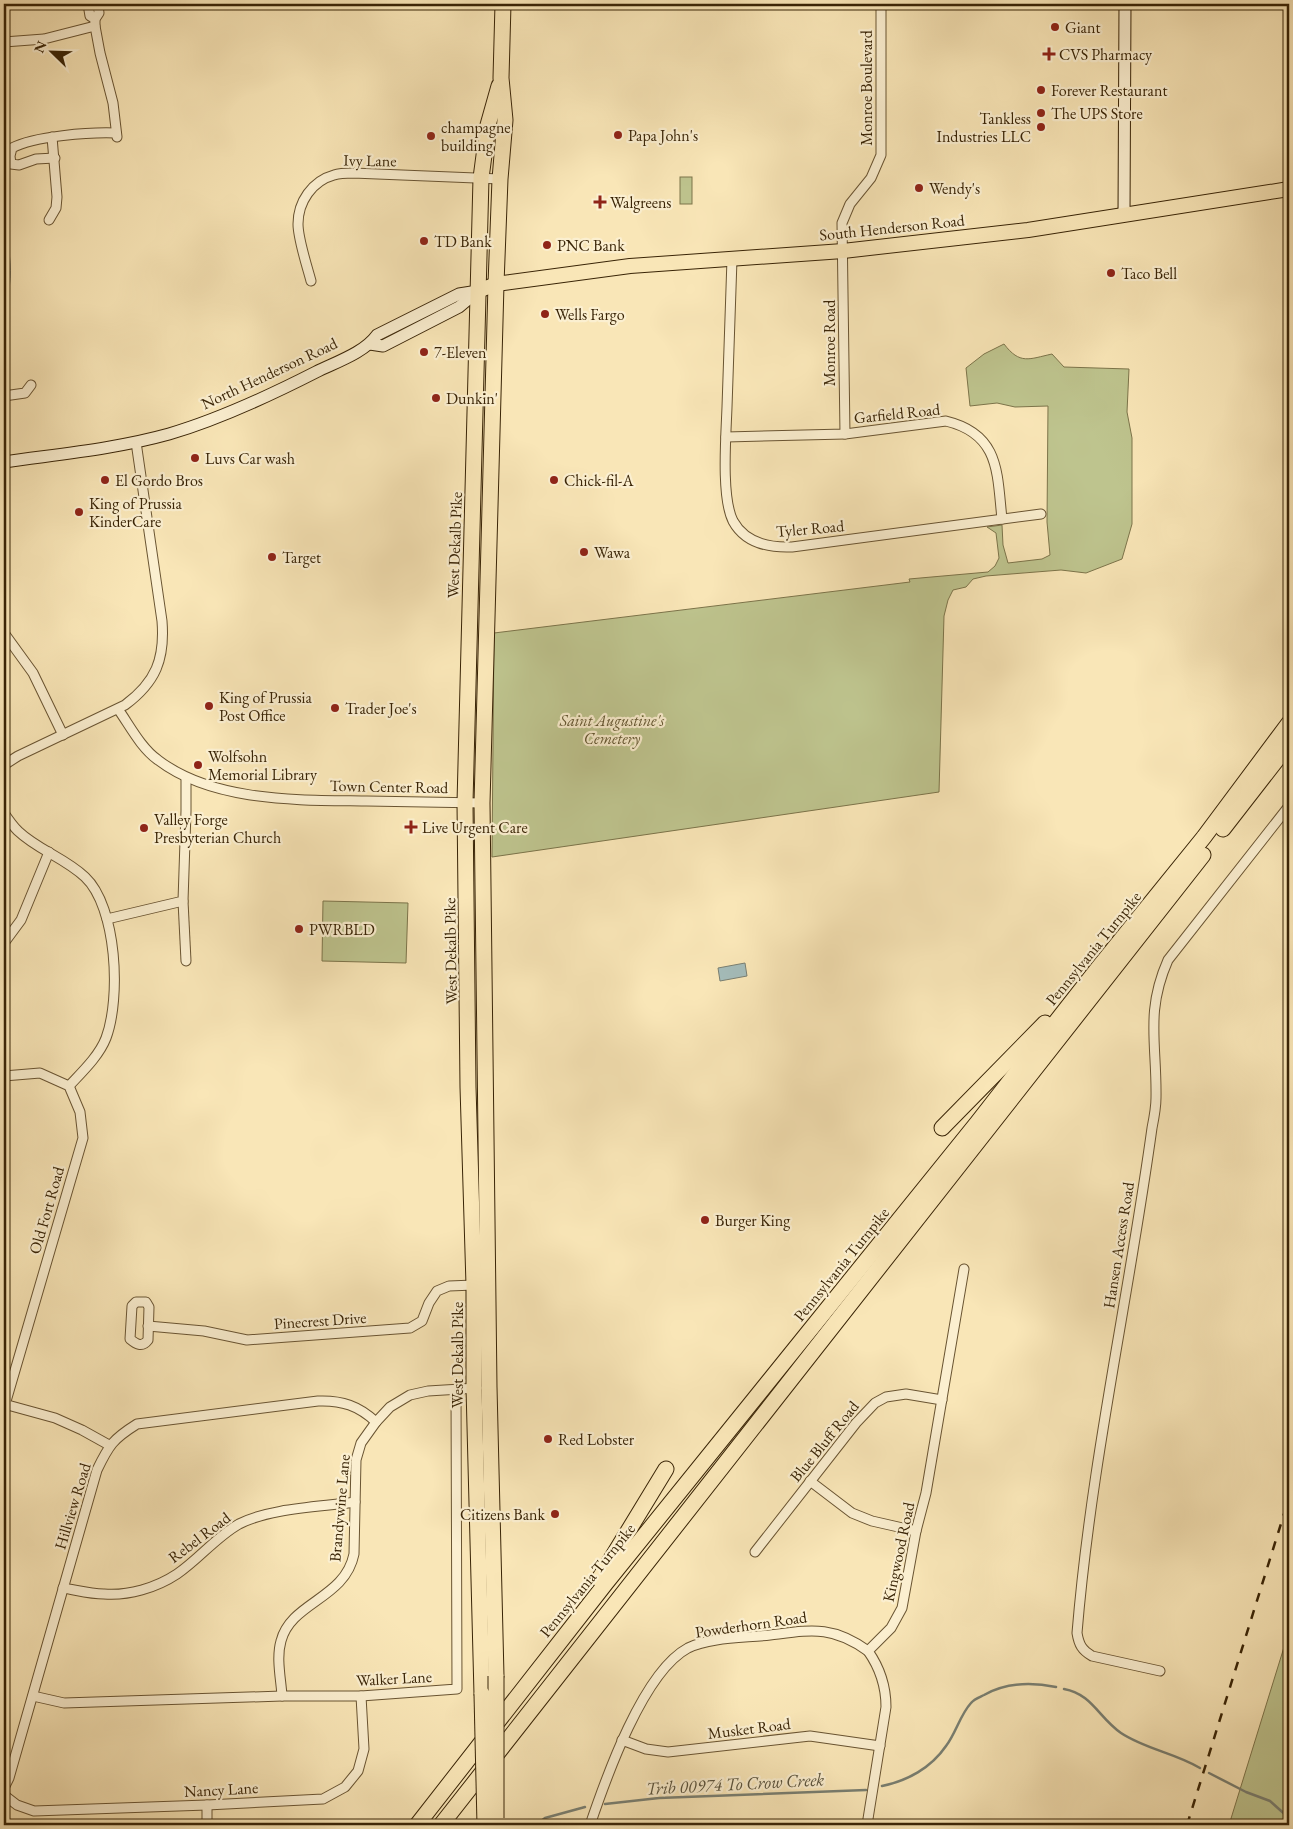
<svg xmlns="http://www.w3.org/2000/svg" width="1293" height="1829" font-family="'EB Garamond',serif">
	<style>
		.green { fill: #bec48e; stroke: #7c744a }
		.water { fill: #a4bcba; stroke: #797f72 }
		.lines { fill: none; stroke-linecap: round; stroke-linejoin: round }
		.stream { stroke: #797f72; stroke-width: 2.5 }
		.street-casing { stroke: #695432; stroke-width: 11 }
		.secondary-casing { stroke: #392406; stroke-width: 13 }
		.primary-casing { stroke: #392406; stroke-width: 16 }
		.highway-casing { stroke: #392406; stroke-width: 17 }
		.street { stroke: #fbefd0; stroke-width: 9 }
		.secondary { stroke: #fbefd0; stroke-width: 11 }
		.primary { stroke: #f9e6b7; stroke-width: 14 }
		.highway { stroke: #f9e6b7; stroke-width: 15 }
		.rail { stroke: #392406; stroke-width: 2.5; stroke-dasharray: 9 9; stroke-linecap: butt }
		.highway-bridge-casing { stroke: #392406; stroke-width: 17; stroke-linecap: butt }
		.highway-bridge { stroke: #f9e6b7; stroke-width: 15 }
		.poi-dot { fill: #8f2418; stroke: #fbefd0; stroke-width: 2 }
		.labels { text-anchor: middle; stroke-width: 4.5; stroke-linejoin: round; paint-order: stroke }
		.poi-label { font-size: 16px; fill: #392406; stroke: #fbefd0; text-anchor: start }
		.street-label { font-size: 16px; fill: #392406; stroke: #fbefd0 }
		.park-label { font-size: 16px; font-style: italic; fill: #61542f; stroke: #fbefd0 }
		.water-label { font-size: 18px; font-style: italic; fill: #59523c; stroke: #fbefd0 }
	</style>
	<rect width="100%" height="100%" fill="#f9e6b7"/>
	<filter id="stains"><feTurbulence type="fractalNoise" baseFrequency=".004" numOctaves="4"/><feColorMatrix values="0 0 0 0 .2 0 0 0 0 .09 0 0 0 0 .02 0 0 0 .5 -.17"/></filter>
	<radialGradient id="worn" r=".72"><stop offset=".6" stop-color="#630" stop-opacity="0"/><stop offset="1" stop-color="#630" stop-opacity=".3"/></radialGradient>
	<g class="green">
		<rect x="680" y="177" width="12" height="27"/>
		<path d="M1004 344C1020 365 1029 359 1052 354L1064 367 1129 369 1127 412 1132 438V524L1122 559 1086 573 1061 570 986 576 973 579 966 587 953 590 948 600 944 616 939 792 492 857 494 633 910 582 909 579 988 572 995 566 999 558 996 533 987 527 1002 525 1003 545 1008 563 1042 559 1050 555 1047 522 1048 406 1015 407 997 403 970 406 966 368 984 354Z"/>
		<polygon points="323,901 408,903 406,963 322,961"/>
		<polygon points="1289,1631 1289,1825 1229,1825"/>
	</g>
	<g class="water">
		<path d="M4 226C7 232 7 239 8 245 12 269 11 288 4 311Z"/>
		<polygon points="745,963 747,976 720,981 718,968"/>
	</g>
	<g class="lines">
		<g class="stream">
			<polyline points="1286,1178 1289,1185"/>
			<path d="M1064 1689C1092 1694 1099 1718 1121 1733 1145 1749 1175 1753 1200 1768"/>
			<polyline points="1209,1773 1246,1792 1270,1801 1289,1818"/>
			<path d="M882 1786C907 1781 931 1768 946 1746 956 1733 960 1715 971 1703 974 1699 980 1697 984 1695 1007 1682 1031 1682 1056 1687"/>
			<polyline points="605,1804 659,1798 866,1790"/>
			<polyline points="536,1825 545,1818 585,1807"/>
		</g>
		<defs>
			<g id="street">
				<polyline points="88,4 90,16 95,19"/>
				<polyline points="98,4 99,13 95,19 95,26 100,53 113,103 117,137"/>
				<polyline points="4,42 44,39 95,26"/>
				<path d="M55 158 36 159 19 165 11 164 10 156 12 148C34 136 91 132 116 133"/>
				<polyline points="49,220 56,208 57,197 52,137"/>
				<path d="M732 259C730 308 729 358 727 407 726 436 721 497 733 521 745 543 768 548 792 547L1041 514"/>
				<path d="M311 281C307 266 298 239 298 224 298 202 312 181 334 175 340 173 347 173 353 173L500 179"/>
				<polyline points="4,396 25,393 31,385"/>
				<polyline points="845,434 842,223 850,204 871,178 881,155 881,4"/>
				<path d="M726 437 845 434 946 421C1000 434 997 473 1002 519"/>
				<polyline points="4,633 33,673 63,735"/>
				<path d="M118 709C130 726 141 748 158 760 213 802 297 800 364 801 403 802 442 802 482 803"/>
				<path d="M4 765 18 756 125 705C156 682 165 659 162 621L136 442"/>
				<path d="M4 813C8 819 13 826 18 831 38 850 65 858 85 877 117 907 121 998 106 1038 99 1056 82 1072 69 1086"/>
				<polyline points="183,901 186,961"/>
				<polyline points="107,919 183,901 186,811 186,778"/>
				<polyline points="4,943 21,920 49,852"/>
				<polyline points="4,1076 40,1073 69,1086 80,1112 83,1138 4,1408"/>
				<path d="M136 1302H146L149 1307 148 1340C142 1348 136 1344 130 1339L132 1306Z"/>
				<polyline points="148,1326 204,1331 247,1340 410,1328 422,1321 429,1303 437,1291 449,1286 474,1285"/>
				<polyline points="4,1404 55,1418 82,1430 109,1445"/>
				<polyline points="810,1481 852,1513 872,1521 916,1531"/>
				<polyline points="755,1552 856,1423 875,1403 886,1397 906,1394 942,1400"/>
				<path d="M63 1588C76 1590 90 1594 104 1594 128 1596 156 1588 177 1574 199 1559 216 1537 239 1524 270 1508 321 1507 355 1502"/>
				<path d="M1160 1671 1092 1656C1082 1650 1079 1645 1077 1633 1091 1463 1129 1296 1152 1128 1154 1118 1156 1107 1156 1098 1157 1044 1145 1012 1168 960L1289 806"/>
				<polyline points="33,1696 64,1703 282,1696 361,1696 457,1689 456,1389"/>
				<path d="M282 1696C281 1679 276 1658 281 1641 291 1602 345 1599 354 1554L356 1460 361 1443 376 1422 390 1407 410 1395 428 1391 477 1388"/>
				<polyline points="622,1740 646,1749 668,1752 810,1736 880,1746"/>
				<path d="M4 1788 9 1778 97 1470C109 1445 113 1439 137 1424L318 1401C342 1400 359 1406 376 1422"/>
				<polyline points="4,1795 17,1805 34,1811 207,1805 323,1799 345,1787 358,1771 364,1749 361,1696"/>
				<polyline points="207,1805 207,1825"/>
				<path d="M590 1825C606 1778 643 1672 688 1648 710 1637 746 1638 770 1635 811 1630 832 1625 868 1651"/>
				<path d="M867 1825 886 1707C886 1685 880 1668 868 1651L891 1628 902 1608 916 1531 926 1493 964 1269"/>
			</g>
			<g id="secondary">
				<polyline points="1124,215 1125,4"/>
				<polyline points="370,344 383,346 459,307 478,291"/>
				<path d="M4 462C59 454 115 449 169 434 220 419 269 396 316 372 336 362 364 353 377 335L459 294 478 291"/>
			</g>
			<polyline id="primary" points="478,291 496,284 630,266 843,251 1028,230 1289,189"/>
			<g id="highway">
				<polyline points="1223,829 1289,744"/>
				<polyline points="942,1128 1045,1023"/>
				<polyline points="599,1579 666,1469"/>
				<polyline points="496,1676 489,1387 482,803 496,284 500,179 505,120 501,78 503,4"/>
				<polyline points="482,1694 474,1388 474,1285 468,1087 465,803 481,178 488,125 499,86"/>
				<polyline points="417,1825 606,1583 977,1123 1098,968 1204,837 1289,723"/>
				<polyline points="441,1825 1203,855"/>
			</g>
		</defs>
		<use href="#street" class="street-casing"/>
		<use href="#secondary" class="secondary-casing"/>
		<use href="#primary" class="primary-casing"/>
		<use href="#highway" class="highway-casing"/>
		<use href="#street" class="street"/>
		<use href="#secondary" class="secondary"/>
		<use href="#primary" class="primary"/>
		<use href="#highway" class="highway"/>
		<polyline class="rail" points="1187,1825 1289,1498"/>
		<defs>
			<g id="highway-bridge">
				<polyline points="496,1676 496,1818"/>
				<polyline points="482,1694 485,1825"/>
			</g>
		</defs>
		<use href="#highway-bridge" class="highway-bridge-casing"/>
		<use href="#highway-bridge" class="highway-bridge"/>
	</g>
	<g class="poi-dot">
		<circle cx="1055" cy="27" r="5"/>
		<path d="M1046.5 46.5h5v5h5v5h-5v5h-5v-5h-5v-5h5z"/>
		<circle cx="1041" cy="90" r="5"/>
		<circle cx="1041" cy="113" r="5"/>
		<circle cx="1041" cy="127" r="5"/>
		<circle cx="618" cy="135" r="5"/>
		<circle cx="431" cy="136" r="5"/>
		<circle cx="919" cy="188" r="5"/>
		<path d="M597.5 194.5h5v5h5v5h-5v5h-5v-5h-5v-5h5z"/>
		<circle cx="424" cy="241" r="5"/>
		<circle cx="547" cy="245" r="5"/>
		<circle cx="1111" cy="273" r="5"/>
		<circle cx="545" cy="314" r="5"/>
		<circle cx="424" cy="352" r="5"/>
		<circle cx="436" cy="398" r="5"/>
		<circle cx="195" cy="458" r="5"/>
		<circle cx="105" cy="480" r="5"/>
		<circle cx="554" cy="480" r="5"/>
		<circle cx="79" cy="512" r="5"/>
		<circle cx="584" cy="552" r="5"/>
		<circle cx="272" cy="557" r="5"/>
		<circle cx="209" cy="706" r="5"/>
		<circle cx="335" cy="708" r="5"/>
		<circle cx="198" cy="765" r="5"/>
		<path d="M408.5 819.5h5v5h5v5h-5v5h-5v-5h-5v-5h5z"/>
		<circle cx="144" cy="828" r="5"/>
		<circle cx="299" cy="929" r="5"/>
		<circle cx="705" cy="1220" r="5"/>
		<circle cx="548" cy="1439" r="5"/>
		<circle cx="555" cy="1514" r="5"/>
	</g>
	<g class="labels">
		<g class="poi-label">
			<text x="1065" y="33">Giant</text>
			<text x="1059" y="60">CVS Pharmacy</text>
			<text x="1051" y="96">Forever Restaurant</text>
			<text x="1051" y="119">The UPS Store</text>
			<text x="1031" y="124" text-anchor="end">Tankless<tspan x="1031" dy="18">Industries LLC</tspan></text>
			<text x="441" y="133">champagne<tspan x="441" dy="18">building</tspan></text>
			<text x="628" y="141">Papa John's</text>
			<text x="929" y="194">Wendy's</text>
			<text x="610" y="208">Walgreens</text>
			<text x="434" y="247">TD Bank</text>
			<text x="557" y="251">PNC Bank</text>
			<text x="1121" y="279">Taco Bell</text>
			<text x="555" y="320">Wells Fargo</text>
			<text x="434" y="358">7-Eleven</text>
			<text x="446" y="404">Dunkin'</text>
			<text x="205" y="464">Luvs Car wash</text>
			<text x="115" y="486">El Gordo Bros</text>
			<text x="564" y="486">Chick-fil-A</text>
			<text x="89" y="509">King of Prussia<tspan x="89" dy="18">KinderCare</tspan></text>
			<text x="594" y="558">Wawa</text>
			<text x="282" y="563">Target</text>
			<text x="219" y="703">King of Prussia<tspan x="219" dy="18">Post Office</tspan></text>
			<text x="345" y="714">Trader Joe's</text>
			<text x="208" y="762">Wolfsohn<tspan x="208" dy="18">Memorial Library</tspan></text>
			<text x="154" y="825">Valley Forge<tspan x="154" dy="18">Presbyterian Church</tspan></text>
			<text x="422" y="833">Live Urgent Care</text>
			<text x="309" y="935">PWRBLD</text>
			<text x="715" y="1226">Burger King</text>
			<text x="558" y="1445">Red Lobster</text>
			<text x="545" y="1520" text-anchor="end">Citizens Bank</text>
		</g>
		<g class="street-label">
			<text transform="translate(866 88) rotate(-90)" y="6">Monroe Boulevard</text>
			<text transform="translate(370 160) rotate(1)" y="6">Ivy Lane</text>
			<text transform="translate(892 227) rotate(-6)" y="6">South Henderson Road</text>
			<text transform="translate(829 343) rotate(-90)" y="6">Monroe Road</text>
			<text transform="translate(269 373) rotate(-25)" y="6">North Henderson Road</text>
			<text transform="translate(897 413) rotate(-6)" y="6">Garfield Road</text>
			<text transform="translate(810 528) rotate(-5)" y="6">Tyler Road</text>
			<text transform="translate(454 545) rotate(-88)" y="6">West Dekalb Pike</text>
			<text transform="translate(389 786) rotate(1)" y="6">Town Center Road</text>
			<text transform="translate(1093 948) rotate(-51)" y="6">Pennsylvania Turnpike</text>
			<text transform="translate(450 951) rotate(-91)" y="6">West Dekalb Pike</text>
			<text transform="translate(46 1210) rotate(-74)" y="6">Old Fort Road</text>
			<text transform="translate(1118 1245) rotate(-81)" y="6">Hansen Access Road</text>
			<text transform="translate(841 1264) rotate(-51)" y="6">Pennsylvania Turnpike</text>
			<text transform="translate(320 1320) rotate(-4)" y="6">Pinecrest Drive</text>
			<text transform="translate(457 1355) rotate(-90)" y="6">West Dekalb Pike</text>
			<text transform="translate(824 1441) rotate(-51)" y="6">Blue Bluff Road</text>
			<text transform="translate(72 1506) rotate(-73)" y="6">Hillview Road</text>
			<text transform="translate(339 1508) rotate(-85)" y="6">Brandywine Lane</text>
			<text transform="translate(199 1537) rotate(-37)" y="6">Rebel Road</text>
			<text transform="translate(898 1552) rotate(-78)" y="6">Kingwood Road</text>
			<text transform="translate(587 1580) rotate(-51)" y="6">Pennsylvania Turnpike</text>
			<text transform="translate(751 1624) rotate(-8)" y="6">Powderhorn Road</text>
			<text transform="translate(394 1678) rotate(-3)" y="6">Walker Lane</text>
			<text transform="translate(749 1728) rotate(-7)" y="6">Musket Road</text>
			<text transform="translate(221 1789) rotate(-3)" y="6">Nancy Lane</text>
		</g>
		<g class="park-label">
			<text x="612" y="726">Saint Augustine's<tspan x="612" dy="18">Cemetery</tspan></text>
		</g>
		<g class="water-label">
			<text transform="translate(735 1784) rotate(-3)" y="6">Trib 00974 To Crow Creek</text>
		</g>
	</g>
	<rect width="1293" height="1829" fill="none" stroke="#f9e6b7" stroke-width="20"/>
	<rect x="5" y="5" width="1283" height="1819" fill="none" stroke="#392406" stroke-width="2.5"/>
	<rect x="10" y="10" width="1273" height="1809" fill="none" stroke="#392406"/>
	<g transform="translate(52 52) rotate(293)" stroke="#fbefd0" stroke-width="4" paint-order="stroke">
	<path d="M0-4L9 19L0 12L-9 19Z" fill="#392406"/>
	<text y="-8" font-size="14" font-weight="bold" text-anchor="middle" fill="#392406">N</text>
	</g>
	<rect width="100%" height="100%" filter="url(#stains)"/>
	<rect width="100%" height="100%" fill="url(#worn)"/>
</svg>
